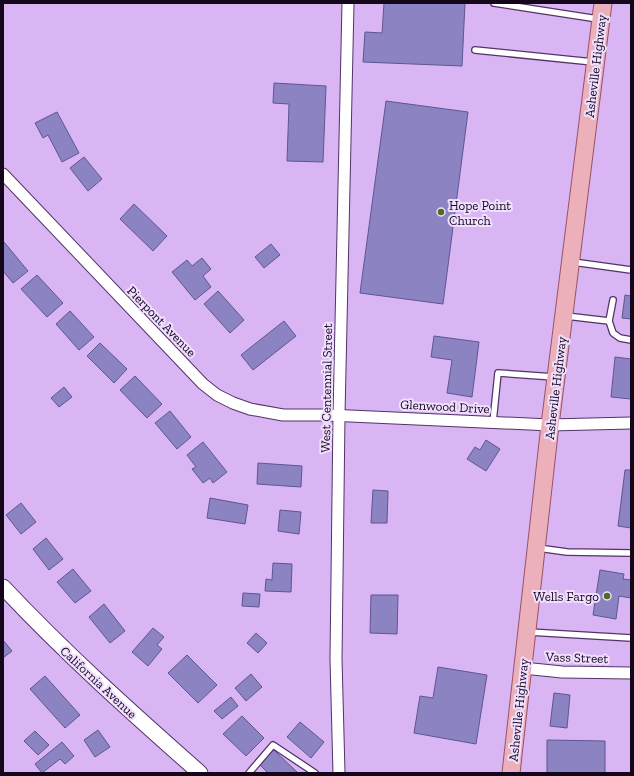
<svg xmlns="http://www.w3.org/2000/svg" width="634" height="776" font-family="'Zilla Slab',serif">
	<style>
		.building { fill: #8c83c3; stroke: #5f5591 }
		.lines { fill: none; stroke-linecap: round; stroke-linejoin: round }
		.lane-casing { stroke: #533368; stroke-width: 8 }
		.street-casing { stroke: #533368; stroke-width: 13 }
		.secondary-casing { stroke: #533368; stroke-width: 17 }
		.primary-casing { stroke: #985265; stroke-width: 19 }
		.lane { stroke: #fff; stroke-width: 5.5 }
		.street { stroke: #fff; stroke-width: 11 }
		.secondary { stroke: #fff; stroke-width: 15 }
		.primary { stroke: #ecb0ba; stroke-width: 17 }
		.poi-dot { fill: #4b6c23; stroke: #f1dfff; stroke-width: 1.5 }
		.labels { text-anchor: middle; stroke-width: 4; stroke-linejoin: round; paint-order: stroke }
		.street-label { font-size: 13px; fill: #14071c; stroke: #f1dfff }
		.poi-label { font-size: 13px; fill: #14071c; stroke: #f1dfff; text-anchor: start }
	</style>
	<rect width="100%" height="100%" fill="#d9b5f4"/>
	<g class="building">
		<polygon points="384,3 465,3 462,66 363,62 365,32 382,33"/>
		<polygon points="274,83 326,86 323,162 287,161 289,104 273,103"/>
		<polygon points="386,101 468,112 443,304 360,293"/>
		<polygon points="57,112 79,153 62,162 48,135 43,138 35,123"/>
		<polygon points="84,157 102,179 88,191 70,168"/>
		<polygon points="134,204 167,236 153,251 120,219"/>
		<polygon points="4,242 28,271 13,283 3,271 3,243"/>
		<polygon points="271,244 280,255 264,268 255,257"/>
		<polygon points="202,258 211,269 203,276 211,287 195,300 172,272 187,260 192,266"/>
		<polygon points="37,275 63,303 47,317 21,289"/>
		<polygon points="218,291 244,320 230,333 204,304"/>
		<polygon points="625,295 631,296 631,319 622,318"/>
		<polygon points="70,311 94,337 79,350 56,324"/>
		<polygon points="284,321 296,336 253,370 241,355"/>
		<polygon points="434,336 479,342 472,397 447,393 452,360 431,357"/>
		<polygon points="100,343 127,369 114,383 87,356"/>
		<polygon points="615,357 631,359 631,399 611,397"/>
		<polygon points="135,376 162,404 147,418 120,390"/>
		<polygon points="64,387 72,397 59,407 51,398"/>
		<polygon points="170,411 191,437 177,449 155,423"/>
		<polygon points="486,440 500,449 486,471 467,459 475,447 480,450"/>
		<polygon points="203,442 227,472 213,483 210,478 203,483 192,469 196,467 187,455"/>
		<polygon points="258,463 302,466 301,487 257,484"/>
		<polygon points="625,470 631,470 631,528 618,526"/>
		<polygon points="373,490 388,491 387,523 371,523"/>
		<polygon points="210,498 248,505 245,524 207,518"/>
		<polygon points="21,503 36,522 21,534 6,515"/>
		<polygon points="280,510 301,512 299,534 278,531"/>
		<polygon points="46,538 63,559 49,570 33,549"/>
		<polygon points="273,563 292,564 291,592 265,591 266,579 272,580"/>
		<polygon points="73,569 91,591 75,603 57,582"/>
		<polygon points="600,570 624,574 623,579 631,580 631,598 619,596 616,619 593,615"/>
		<polygon points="243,593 260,594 259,607 242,606"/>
		<polygon points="371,595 398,595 397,634 370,633"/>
		<polygon points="104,604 125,631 110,643 89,617"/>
		<polygon points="153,628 164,637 157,645 162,649 148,666 132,652"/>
		<polygon points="256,633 267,643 258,653 247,643"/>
		<polygon points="3,640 12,651 3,658"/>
		<polygon points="187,655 217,685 198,703 168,673"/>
		<polygon points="438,667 487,675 476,744 414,733 420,696 433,698"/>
		<polygon points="251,674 262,687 246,701 235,688"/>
		<polygon points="45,676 80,715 65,728 30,689"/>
		<polygon points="554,693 570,695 567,728 550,726"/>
		<polygon points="231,697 238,706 222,719 214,711"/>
		<polygon points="242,716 264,738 246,756 223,734"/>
		<polygon points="300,722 324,742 311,758 287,737"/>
		<polygon points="98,730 110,747 95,757 84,740"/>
		<polygon points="35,731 49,745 38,755 24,741"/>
		<polygon points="547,740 605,741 605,773 547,773"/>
		<polygon points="62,742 74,756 65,764 60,759 42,773 35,764"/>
		<polygon points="274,750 298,773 268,773 259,764"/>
	</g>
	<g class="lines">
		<defs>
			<g id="lane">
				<polyline points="494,3 598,19"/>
				<polyline points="475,50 593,62"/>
				<polyline points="573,262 631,270"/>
				<polyline points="613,300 609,321 613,333 620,338 631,340"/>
				<polyline points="566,316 609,321"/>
				<polyline points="493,422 498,373 554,377"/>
				<polyline points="538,548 567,552 631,553"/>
				<polyline points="529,632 631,638"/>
				<polyline points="249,773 273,745 315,773"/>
			</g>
			<g id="street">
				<polyline points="3,174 203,384 217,395 233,403 250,409 283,415 328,415 550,425 631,423"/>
				<polyline points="523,668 562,672 631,673"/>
				<polyline points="339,773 336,659 339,415 348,3"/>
			</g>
			<path id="secondary" d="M3 587C65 653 132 713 200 773"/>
			<polyline id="primary" points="511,773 550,425 603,3"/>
		</defs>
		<use href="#lane" class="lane-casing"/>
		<use href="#street" class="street-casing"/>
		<use href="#secondary" class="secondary-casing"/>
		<use href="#primary" class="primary-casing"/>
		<use href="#lane" class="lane"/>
		<use href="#street" class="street"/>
		<use href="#secondary" class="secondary"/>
		<use href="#primary" class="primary"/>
	</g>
	<g class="poi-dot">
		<circle cx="441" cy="212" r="4"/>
		<circle cx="607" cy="596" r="4"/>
	</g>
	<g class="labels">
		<g class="street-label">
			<text transform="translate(595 66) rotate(-83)" y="5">Asheville Highway</text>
			<text transform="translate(162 321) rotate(46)" y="5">Pierpont Avenue</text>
			<text transform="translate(326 388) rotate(-89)" y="5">West Centennial Street</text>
			<text transform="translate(555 388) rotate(-83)" y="5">Asheville Highway</text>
			<text transform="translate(445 406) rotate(3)" y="5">Glenwood Drive</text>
			<text transform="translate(577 657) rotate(2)" y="5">Vass Street</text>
			<text transform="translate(99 682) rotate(43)" y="5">California Avenue</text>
			<text transform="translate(518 710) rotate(-84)" y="5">Asheville Highway</text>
		</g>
		<g class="poi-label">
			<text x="449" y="210">Hope Point<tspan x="449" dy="15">Church</tspan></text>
			<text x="599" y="601" text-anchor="end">Wells Fargo</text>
		</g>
	</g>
	<rect width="634" height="776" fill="none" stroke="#14071c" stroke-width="8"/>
</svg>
